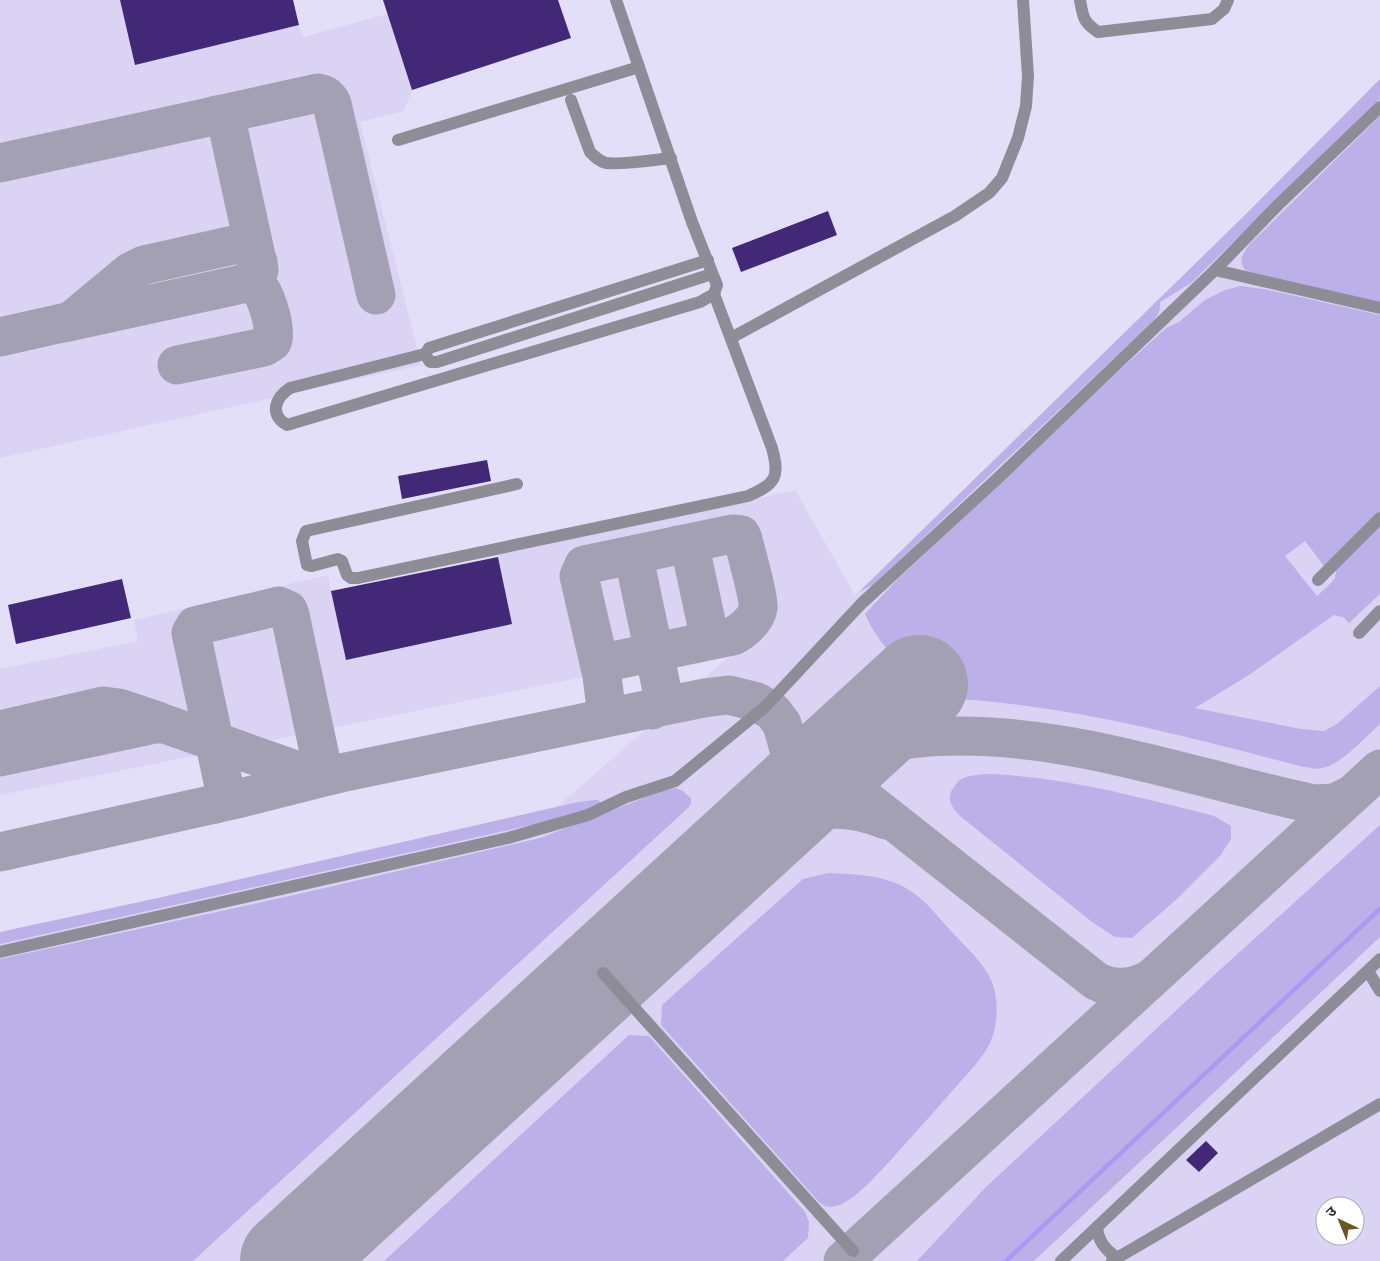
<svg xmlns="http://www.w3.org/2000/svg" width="1380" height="1261" font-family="'IBM Plex Sans','Noto Sans Devanagari',sans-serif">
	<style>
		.built { fill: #dad3f4; fill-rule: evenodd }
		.green { fill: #bcb0e8 }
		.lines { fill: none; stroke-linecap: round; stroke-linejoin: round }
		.stream { stroke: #ad98f1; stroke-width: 4.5 }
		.taxiway { stroke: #a4a0b4; stroke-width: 39 }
		.runway { stroke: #a4a0b4; stroke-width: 98 }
		.building { fill: #422876 }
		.minor { stroke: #8e8c97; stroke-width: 12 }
	</style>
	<rect width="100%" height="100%" fill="#e4dff9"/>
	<g class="built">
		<polygon points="0,0 120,0 135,65 299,25 303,37 387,14 412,90 404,111 360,122 421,365 0,458"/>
		<path d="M1380 79V1261H0V932L158 898 557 807 742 645 0 795V669L138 641 134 620 328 575 346 660 512 624 498 555 795 490 855 595 1246 214ZM1325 1206H1355V1236H1325Z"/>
	</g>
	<g class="green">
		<path d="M1380 79V99L1376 103 1191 283 1160 302C1161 314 1155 320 1146 328L873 585 859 592 1246 214Z"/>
		<path d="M1380 116V302L1246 271C1237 261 1243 253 1250 244Z"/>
		<path d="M1241 286 1269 290 1380 315V512L1324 566 1305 541 1285 556 1317 596 1328 586 1335 578 1337 565 1380 522V594L1349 623 1343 617 1334 615 1249 675 1195 708 1301 729 1324 731 1337 724 1380 686V724C1365 737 1342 764 1323 768 1316 770 1309 767 1303 767 1189 737 1074 706 957 699L944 709C918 683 879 648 865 614L896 581 1119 371 1166 328 1179 322 1205 300 1225 290Z"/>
		<path d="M991 774C1069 778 1138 797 1214 816L1231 826V839L1220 856 1177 899 1132 938 1115 937 1092 922 960 816C952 807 945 798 954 787 957 782 961 778 966 777 974 775 983 774 991 774Z"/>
		<polygon points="676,788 683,791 691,798 691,803 688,808 193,1261 0,1261 0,959 290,896 540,838 662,791"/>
		<polygon points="594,800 598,800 601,803 596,807 536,824 0,944 0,932 158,898 578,802"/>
		<polygon points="1380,825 1380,937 1034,1261 917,1261 986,1187 1211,978"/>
		<path d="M828 873C855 874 889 875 912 892 927 902 939 918 952 932 966 947 984 963 992 982 998 998 998 1019 993 1035 988 1052 973 1068 961 1081 937 1109 912 1136 888 1163 875 1176 838 1222 819 1202L661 1025 662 1005 803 879Z"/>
		<polygon points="629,1035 649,1036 805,1212 809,1222 808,1238 783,1261 384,1261"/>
	</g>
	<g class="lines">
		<polyline class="stream" points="1006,1261 1380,909"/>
		<g class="taxiway">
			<polyline points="216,115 222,116 227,123 259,270"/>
			<path d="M0 163 318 93C326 94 329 97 332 104L376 295"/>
			<path d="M64 323 247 283C251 283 254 283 258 286 266 294 278 333 272 342L264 347 177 365"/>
			<path d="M0 337 71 321 130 272 144 265 238 244C249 245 253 254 258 262L255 273 247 283"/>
			<polyline points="678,545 687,547 692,556 707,626 708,630 705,639 698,643"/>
			<polyline points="644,553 638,555 635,563 663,695 661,702 652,710"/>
			<path d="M601 719 606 712V708L602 676 579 576 584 565 732 534 741 535 743 539C746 553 759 596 758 608 756 620 743 631 733 636L612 661C605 665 603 668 602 676"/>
			<polyline points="0,730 103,706 119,708 158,721"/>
			<path d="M813 753 864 798 1096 981C1115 991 1132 988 1151 979"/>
			<polyline points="0,757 155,724 165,724 307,774 323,776"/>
			<path d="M814 781C834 768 854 754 877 746 904 738 930 736 959 736 1081 736 1196 779 1314 804L1335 803 1351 795"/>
			<polyline points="215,804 220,801 225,791 191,633 195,626 199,625 279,606 288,610 290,615 322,766 336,774"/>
			<path d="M757 834C799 808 840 801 886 820"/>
			<polyline points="0,852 237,799 336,774 601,719 704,698 729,695 757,702 773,712 782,724 790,753 791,771 786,792 777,808 755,834"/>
			<polyline points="843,1261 1380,769"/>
		</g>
		<polyline class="runway" points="289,1261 919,684"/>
	</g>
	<g class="building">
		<polygon points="120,0 293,0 299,25 135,65"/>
		<polygon points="383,0 558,0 571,38 412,90"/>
		<polygon points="828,211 837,235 741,272 732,248"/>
		<polygon points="487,460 491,481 402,499 398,476"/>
		<polygon points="498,557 512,624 346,660 331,591"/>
		<polygon points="122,579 131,618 16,644 8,605"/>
		<polygon points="1206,1141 1218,1153 1199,1172 1186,1160"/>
	</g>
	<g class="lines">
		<g class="minor">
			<path d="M1080 0C1083 17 1083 22 1098 32L1212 19 1224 9 1228 0"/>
			<path d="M571 100 590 152C595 157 599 161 606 163 624 165 653 160 671 158"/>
			<polyline points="398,140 639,67"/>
			<polyline points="708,260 429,348 425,354 430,362 437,362 712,274"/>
			<polyline points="1215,270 1380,308"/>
			<polyline points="731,338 955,216 989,193 1002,178 1018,138 1026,106 1028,76 1023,0"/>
			<path d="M425 354 290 388C275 398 269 414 287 425L700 302 714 294 717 285 692 222 616 0"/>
			<path d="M517 484 306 531 302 541 307 565 312 566 338 559 342 561 347 575 351 578H358L748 496C776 484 780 477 772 448L714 294"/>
			<polyline points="1318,580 1380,518"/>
			<polyline points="1359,633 1380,611"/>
			<polyline points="0,952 508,838 588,815 626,797 675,781 765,707 861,604 998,478 1215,270 1278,205 1380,107"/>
			<polyline points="1368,971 1380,991"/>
			<polyline points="603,973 853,1251"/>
			<path d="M1097 1227C1098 1241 1106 1251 1118 1258"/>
			<polyline points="1061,1261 1380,959"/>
			<polyline points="1112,1261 1380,1104"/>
		</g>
	</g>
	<g transform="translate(1340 1221) rotate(316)"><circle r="24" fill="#ffffff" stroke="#adadb1"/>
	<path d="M0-4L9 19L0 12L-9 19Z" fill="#6c5625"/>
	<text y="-8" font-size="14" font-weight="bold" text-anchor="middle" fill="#33313b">उ</text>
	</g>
</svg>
